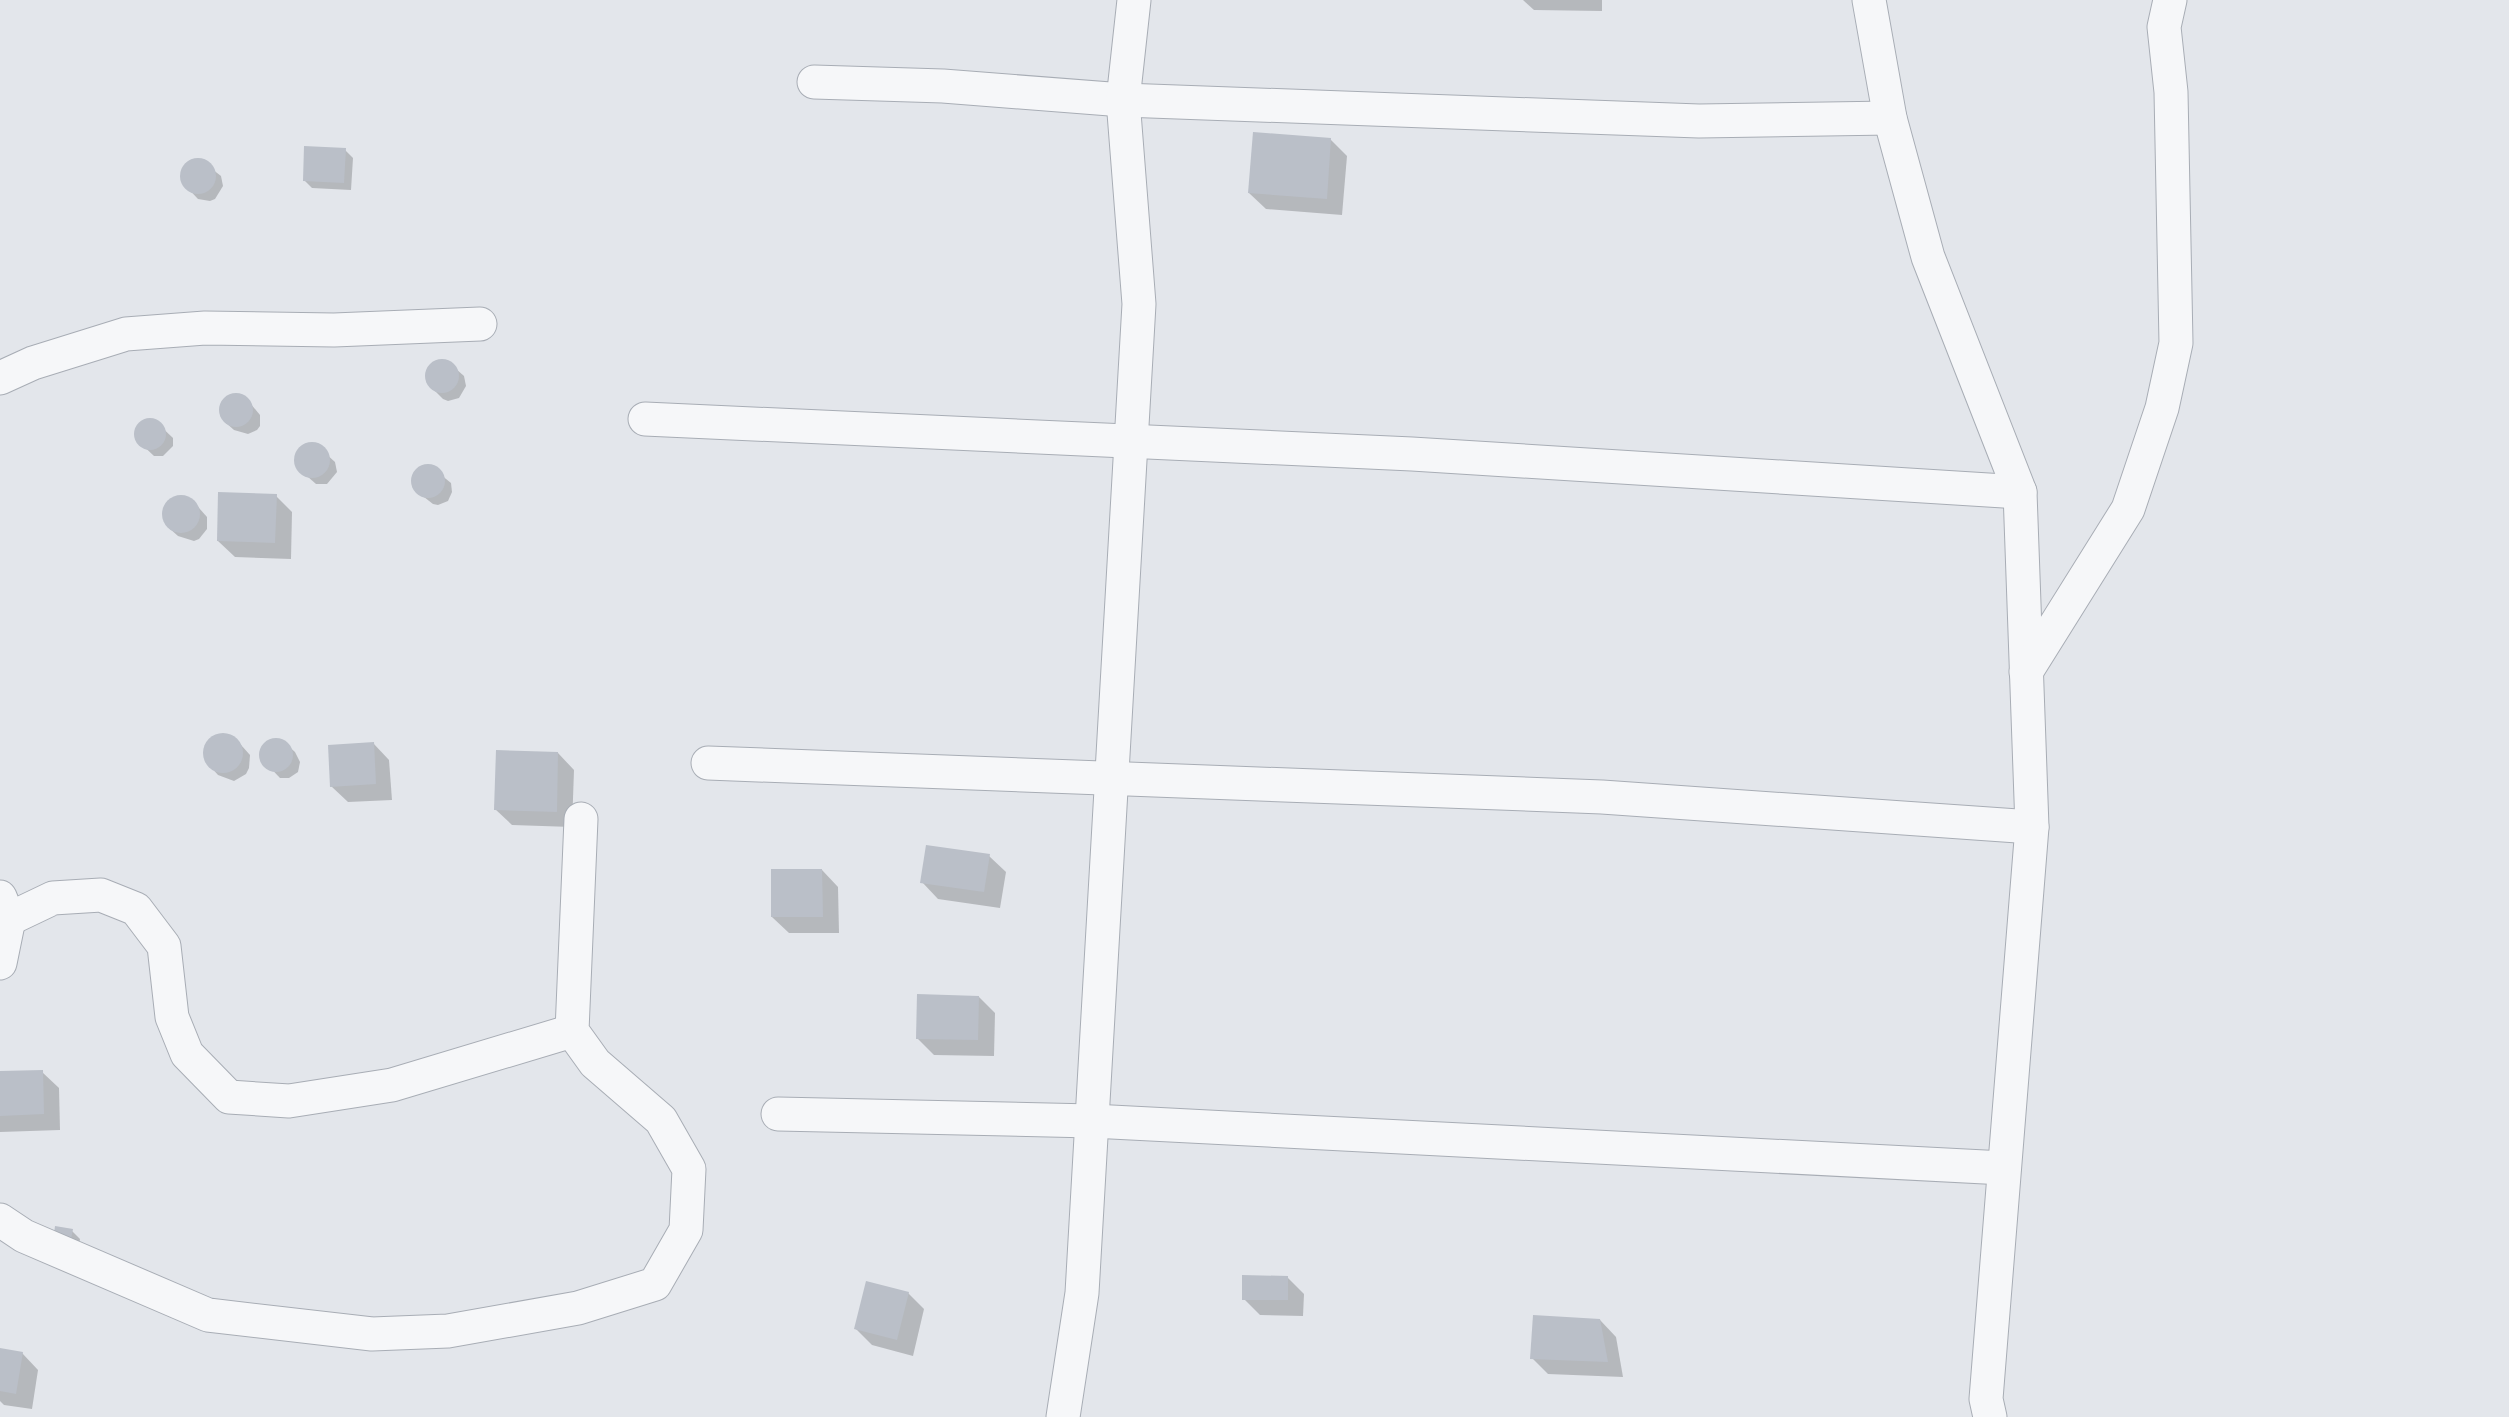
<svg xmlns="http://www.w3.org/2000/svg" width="2509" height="1417" font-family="Signika,sans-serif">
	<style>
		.shadow { fill: #0003 }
		.building { fill: #babfc8 }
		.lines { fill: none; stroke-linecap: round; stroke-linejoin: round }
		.street-casing { stroke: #a8adb5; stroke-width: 35 }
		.street { stroke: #f6f7f9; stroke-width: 33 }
	</style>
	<rect width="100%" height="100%" fill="#e3e6eb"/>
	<g class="shadow">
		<polygon points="1523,0 1602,0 1602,11 1534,10"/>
		<polygon points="1330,139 1347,156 1342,215 1266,209 1249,193"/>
		<polygon points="345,150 353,158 351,190 312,188 304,180"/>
		<polygon points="199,159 221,176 223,186 215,199 210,201 198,199 182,182 182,170 189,161"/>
		<polygon points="448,362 464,376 466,386 459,398 448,401 443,399 427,383 427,372 433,363"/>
		<polygon points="235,395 245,397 260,415 260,426 257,430 248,434 234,430 225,422 221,413 226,399"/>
		<polygon points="150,419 154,420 173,438 173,446 163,456 154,456 138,441 137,431 141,423"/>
		<polygon points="315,444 335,462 337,472 327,484 316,484 299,469 296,458 297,453 305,446"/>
		<polygon points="430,466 451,483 452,492 448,501 438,505 433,504 415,490 413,479 417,470"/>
		<polygon points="178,496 191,499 207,517 207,529 199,539 194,541 178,536 169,528 163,512 168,502"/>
		<polygon points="276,496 292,512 291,559 235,557 218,541"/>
		<polygon points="221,734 233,736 250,755 249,768 246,774 234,781 218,775 210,766 204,756 210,739"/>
		<polygon points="272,740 286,744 295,752 300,762 298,772 289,778 280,778 262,759 262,750"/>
		<polygon points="373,743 389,760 392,800 348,802 331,786"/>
		<polygon points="558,753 574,770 572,827 512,825 495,809"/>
		<polygon points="989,856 1006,872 1000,908 938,899 922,882"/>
		<polygon points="822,870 838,887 839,933 789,933 772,917"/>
		<polygon points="979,997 995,1013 994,1056 934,1055 917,1038"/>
		<polygon points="42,1072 59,1088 60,1130 0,1132 0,1073"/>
		<polygon points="72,1231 80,1239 78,1251 62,1248"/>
		<polygon points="1287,1277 1304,1294 1303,1316 1260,1315 1244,1299"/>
		<polygon points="908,1293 924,1309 913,1356 872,1345 856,1329"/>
		<polygon points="1600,1320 1616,1337 1623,1377 1548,1374 1532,1358"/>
		<polygon points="0,1350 22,1353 38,1370 32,1409 4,1405 0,1401"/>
	</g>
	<g class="building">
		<polygon points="1253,132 1331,138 1327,199 1248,193"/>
		<polygon points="304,146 346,148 344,183 303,181"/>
		<circle cx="198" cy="176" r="18"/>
		<circle cx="442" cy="376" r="17"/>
		<circle cx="236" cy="410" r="17"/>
		<circle cx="150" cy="434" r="16"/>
		<circle cx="312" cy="460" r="18"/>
		<circle cx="428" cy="481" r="17"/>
		<polygon points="218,492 277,494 275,543 217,541"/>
		<circle cx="181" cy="514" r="19"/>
		<circle cx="223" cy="753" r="20"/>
		<circle cx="276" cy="755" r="17"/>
		<polygon points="374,742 376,784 330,787 328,745"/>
		<polygon points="496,750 558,752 557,812 494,810"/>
		<polygon points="926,845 990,854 984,892 920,883"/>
		<polygon points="771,869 822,869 823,917 771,917"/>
		<polygon points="917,994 979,996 978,1040 916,1039"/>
		<polygon points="43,1070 44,1114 0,1116 0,1071"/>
		<polygon points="55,1226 73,1229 70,1244 53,1241"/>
		<polygon points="1242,1275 1288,1276 1288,1300 1242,1300"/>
		<polygon points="866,1281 909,1292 897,1340 854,1329"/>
		<polygon points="1533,1315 1600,1319 1608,1362 1530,1359"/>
		<polygon points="0,1348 23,1352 16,1394 0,1391"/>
	</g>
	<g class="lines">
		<defs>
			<g id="street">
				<polyline points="1869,0 1890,118 1928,257 2020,492 2032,827 1986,1399 1990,1417"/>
				<polyline points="814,82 943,86 1123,100 1699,121 1890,118"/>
				<polyline points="0,378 33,363 126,334 205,328 334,330 480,324"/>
				<polyline points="645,419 1412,454 2020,492"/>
				<polyline points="2026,672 2128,509 2162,408 2176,343 2171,92 2164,27 2170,0"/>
				<polyline points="708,763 1602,797 2032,827"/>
				<polyline points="0,897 9,919 0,963"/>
				<polyline points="9,919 53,898 101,895 136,909 164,946 172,1017 187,1054 229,1097 289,1101 392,1085 572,1031"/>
				<polyline points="778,1114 1092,1121 2004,1168"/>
				<polyline points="0,1220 24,1236 208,1315 372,1334 448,1331 578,1308 655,1284 686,1230 689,1169 661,1120 595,1063 572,1031 581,819"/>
				<polyline points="1063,1417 1082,1293 1139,304 1123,100 1134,0"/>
			</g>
		</defs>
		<use href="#street" class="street-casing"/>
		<use href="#street" class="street"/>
	</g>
</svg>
